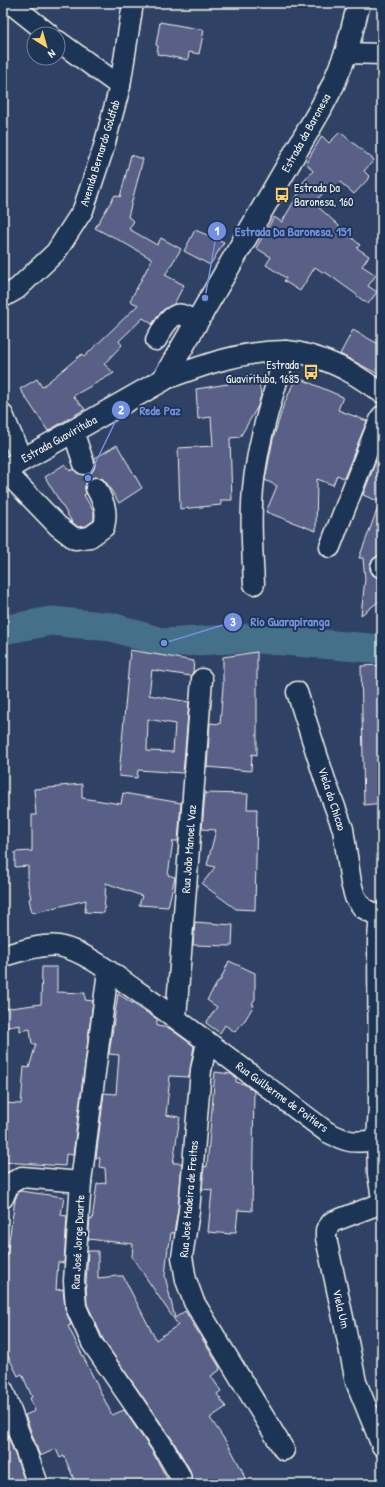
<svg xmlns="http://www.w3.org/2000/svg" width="385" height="1487" font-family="'Patrick Hand',sans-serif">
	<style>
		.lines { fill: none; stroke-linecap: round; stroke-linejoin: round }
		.river { stroke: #446f8a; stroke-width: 29 }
		.building { fill: #586188; stroke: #f4f1e8; fill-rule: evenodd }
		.minor-tunnel { stroke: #4d5c7a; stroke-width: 20; stroke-dasharray: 20 10; stroke-linecap: butt }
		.minor-casing { stroke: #f4f1e8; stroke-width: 23 }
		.major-casing { stroke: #f4f1e8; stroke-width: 25 }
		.minor { stroke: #1d3557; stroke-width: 20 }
		.major { stroke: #1d3557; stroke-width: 22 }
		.labels { text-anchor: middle; stroke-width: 4; stroke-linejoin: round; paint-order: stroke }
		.street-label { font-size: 12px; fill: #f4f1e8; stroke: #1d3557 }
		.poi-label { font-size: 12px; fill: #f4f1e8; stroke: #1d3557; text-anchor: start }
		.leader { fill: none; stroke: #738fde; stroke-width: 1.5 }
		.callout-dot { fill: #738fde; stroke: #1d3557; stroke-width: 1.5 }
		.mark-label { font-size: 12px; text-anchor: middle; font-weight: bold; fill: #fff }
		.callout-label { font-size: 13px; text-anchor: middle; font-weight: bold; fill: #738fde; stroke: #1d3557; stroke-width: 4; stroke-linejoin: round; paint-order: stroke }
	</style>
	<rect width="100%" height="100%" fill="#2f4266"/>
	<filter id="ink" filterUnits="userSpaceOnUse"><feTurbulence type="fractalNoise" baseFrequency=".025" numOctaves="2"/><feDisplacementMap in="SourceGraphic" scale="8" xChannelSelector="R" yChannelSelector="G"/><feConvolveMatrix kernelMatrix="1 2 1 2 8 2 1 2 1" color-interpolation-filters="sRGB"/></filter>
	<g filter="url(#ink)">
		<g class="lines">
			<polyline class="river" points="3,627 8,629 51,621 112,627 164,643 248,638 382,649"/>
		</g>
		<g class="building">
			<polygon points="160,22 204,30 199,54 189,52 188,60 157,54 158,46 156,45"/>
			<polygon points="340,132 374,160 364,171 370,177 354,194 340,182 336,186 332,183 314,203 360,245 357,248 369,256 362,266 376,275 368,286 377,292 368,304 357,296 357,295 325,272 324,273 315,267 300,291 284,281 286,278 266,265 271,257 256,248 274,217 282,222 300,191 298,188 313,171 306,163 322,136 329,143"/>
			<polygon points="131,155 143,159 128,217 134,221 129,229 157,245 161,238 181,249 165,275 184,285 174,304 163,310 152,324 143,318 119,341 122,345 104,364 114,373 73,396 85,409 48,431 20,389 37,379 42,387 82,354 84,357 138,305 130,301 152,259 110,235 110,236 95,228 115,195 120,197"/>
			<polygon points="195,230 224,242 210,265 184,251"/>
			<polygon points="353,330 382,346 382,376 340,354"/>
			<polygon points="258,375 261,395 258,406 240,437 230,438 232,500 221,500 221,505 180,509 178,448 213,446 211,417 198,419 196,389 228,384 227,379"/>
			<polygon points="296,377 343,397 338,410 367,421 344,478 337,475 333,485 317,479 316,531 266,512 277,486 265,480 273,439 283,407"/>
			<polygon points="117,445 142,488 119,503 106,482 102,478 96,477 90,478 86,482 85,488 86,494 84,495 94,512 94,520 86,526 78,527 72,522 45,477 65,464 70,471 74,469 77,473 81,475 88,475 92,472 95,467 94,457 95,458"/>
			<polygon points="382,445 382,555 374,558 370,564 370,570 373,575 378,578 382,578 382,599 361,615 365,579 363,558 359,558 380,502 363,495"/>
			<path d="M130 650 194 661 193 672 191 676 152 670 149 695 189 702 183 773 138 770 137 778 119 776ZM148 719 175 724 173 752 147 751Z"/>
			<polygon points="257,652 257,755 252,754 251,771 207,767 210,723 220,724 223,686 223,657"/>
			<polygon points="382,665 382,803 364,805 361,666"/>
			<polygon points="82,784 82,798 121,804 123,793 181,803 178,841 173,841 168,875 175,877 168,907 139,905 142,896 106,883 104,913 85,912 86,900 32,913 29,899 31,898 28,885 28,866 15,867 15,852 32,851 32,815 36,815 34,789 60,787 60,786"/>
			<polygon points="205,793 248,794 247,809 257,809 255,910 236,909 202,884 215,867 207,865 216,830 202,829"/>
			<polygon points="195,922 233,925 232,946 193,945"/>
			<polygon points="229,961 255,973 255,999 252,1004 254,1005 245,1020 235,1032 225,1025 220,1033 206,1023 217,1007 207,1000 219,980 220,981"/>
			<polygon points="42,967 57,967 57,992 85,993 85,1000 93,1001 73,1155 66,1154 65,1166 3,1162 3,1103 21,1104 24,1067 29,1068 36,1044 32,1044 30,1029 20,1031 20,1025 3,1028 3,1009 41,1004"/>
			<polygon points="118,994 157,1019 157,1026 169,1028 194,1046 189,1077 170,1076 166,1115 180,1117 173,1163 182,1163 178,1210 174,1233 171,1233 169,1247 168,1247 165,1276 175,1318 185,1311 220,1368 219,1368 220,1370 211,1376 221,1391 217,1394 226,1407 210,1418 229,1446 242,1470 247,1484 193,1484 190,1470 172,1439 104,1341 87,1304 86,1284 88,1251 98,1251 98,1278 117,1276 123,1276 156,1340 178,1325 132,1257 133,1244 88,1239 90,1219 92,1220 97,1184 106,1183 105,1168 99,1167 100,1158 96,1158 104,1093 116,1094 119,1055 109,1054"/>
			<polygon points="215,1072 231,1074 236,1078 236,1082 244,1084 254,1091 252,1211 238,1210 236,1232 231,1232 231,1234 208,1232 212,1190 202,1189 204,1166 207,1167"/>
			<polygon points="20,1191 64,1197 61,1215 67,1216 64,1263 58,1262 56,1290 63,1289 65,1308 71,1325 68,1326 112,1415 124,1410 152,1451 170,1484 76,1484 64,1456 60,1458 56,1449 40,1456 25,1415 35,1411 30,1398 32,1397 22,1374 18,1376 7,1354 3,1356 3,1281 15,1200 18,1192"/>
			<polygon points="3,1423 26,1484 14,1484 13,1479 3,1484"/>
		</g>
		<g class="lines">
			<polyline class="minor-tunnel" points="84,464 96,488"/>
			<defs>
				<g id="minor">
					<polyline points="10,3 49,34"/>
					<polyline points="58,41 120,86"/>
					<polyline points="346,53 382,54"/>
					<polyline points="3,297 17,289 56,252 83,210 103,150 120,86 133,3"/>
					<path d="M156 340C161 332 171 311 182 315 187 316 192 320 196 323"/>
					<path d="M163 380C203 365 242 351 285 351 302 351 331 362 346 370 358 376 370 385 382 393"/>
					<polyline points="3,415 22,460"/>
					<polyline points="73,431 84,464"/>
					<path d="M4 470 58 526 75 539 90 537 104 527C108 510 104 503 96 488"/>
					<polyline points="330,547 375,431 382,416"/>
					<polyline points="381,567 382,566"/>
					<path d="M254 584C252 544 249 505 256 466 262 426 275 389 286 351"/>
					<polyline points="297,692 325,780 343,829 351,883 355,897 363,908 382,918"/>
					<path d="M3 956C17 952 44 943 59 946 87 952 114 975 137 991 202 1036 264 1085 327 1132 349 1143 352 1143 377 1140L379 1106 378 940 379 926 382 922"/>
					<polyline points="108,971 81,1182 74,1281 76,1307 92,1343 162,1445 180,1476 182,1484"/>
					<polyline points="176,1018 202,679"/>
					<polyline points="207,1042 201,1070 189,1211 182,1257 186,1280 194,1302 284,1450"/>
					<polyline points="377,1140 378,1174 382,1199"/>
					<polyline points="3,1198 9,1184 22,1177 81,1182"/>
					<polyline points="382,1203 332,1222 326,1230 326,1238 345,1327 356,1382 382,1446"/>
					<polyline points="3,1390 38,1484"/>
				</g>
				<polyline id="major" points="3,471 163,380 320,110 333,85 346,53 359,3"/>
			</defs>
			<use href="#minor" class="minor-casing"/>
			<use href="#major" class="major-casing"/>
			<use href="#minor" class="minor"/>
			<use href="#major" class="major"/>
		</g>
	</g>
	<defs>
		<symbol id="bus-bare" viewBox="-9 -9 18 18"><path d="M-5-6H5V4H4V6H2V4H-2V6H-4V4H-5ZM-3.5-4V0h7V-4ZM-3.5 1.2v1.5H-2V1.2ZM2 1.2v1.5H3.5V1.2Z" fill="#ffd166" stroke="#1d3557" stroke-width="2.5" paint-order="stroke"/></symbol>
	</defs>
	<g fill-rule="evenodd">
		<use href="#bus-bare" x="271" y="184" width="22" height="22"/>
		<use href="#bus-bare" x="300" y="361" width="22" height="22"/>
	</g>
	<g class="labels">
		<g class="street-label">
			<text transform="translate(306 133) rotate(-61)" y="4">Estrada da Baronesa</text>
			<text transform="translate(100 153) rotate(-73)" y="4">Avenida Bernardo Goldfab</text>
			<text transform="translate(59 439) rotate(-29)" y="4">Estrada Guavirituba</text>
			<text transform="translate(332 799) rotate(72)" y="4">Viela do Chicao</text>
			<text transform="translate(189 849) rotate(-86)" y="4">Rua João Manoel Vaz</text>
			<text transform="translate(282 1097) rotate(36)" y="4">Rua Guilherme de Poitiers</text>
			<text transform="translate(189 1199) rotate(-85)" y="4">Rua José Madeira de Freitas</text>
			<text transform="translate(78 1242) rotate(-87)" y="4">Rua José Jorge Duarte</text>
			<text transform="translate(341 1309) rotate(77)" y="4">Viela Um</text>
		</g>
		<g class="poi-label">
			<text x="294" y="192">Estrada Da<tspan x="294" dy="14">Baronesa, 160</tspan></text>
			<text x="299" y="369" text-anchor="end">Estrada<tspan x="299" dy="14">Guavirituba, 1685</tspan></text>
		</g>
	</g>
	<path class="leader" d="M205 298L217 231M88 478L121 410M164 643L233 622"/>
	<g class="callout-dot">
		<circle cx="205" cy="298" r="4"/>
		<circle cx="88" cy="478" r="4"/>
		<circle cx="164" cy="643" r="4"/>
		<circle cx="217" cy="231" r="10"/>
		<circle cx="121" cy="410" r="10"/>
		<circle cx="233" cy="622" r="10"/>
	</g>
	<g class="mark-label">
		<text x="217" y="235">1</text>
		<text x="121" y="414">2</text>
		<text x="233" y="626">3</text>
	</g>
	<g class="callout-label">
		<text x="293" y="236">Estrada Da Baronesa, 151</text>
		<text x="160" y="415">Rede Paz</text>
		<text x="290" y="626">Rio Guarapiranga</text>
	</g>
	<rect width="385" height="1487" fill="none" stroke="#1d3557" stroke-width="16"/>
	<rect x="8" y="8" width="369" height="1471" fill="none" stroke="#f4f1e8" stroke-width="1.5" filter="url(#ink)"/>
	<g transform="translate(46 46) rotate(143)"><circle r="19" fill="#1d3557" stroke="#738091"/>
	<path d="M0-3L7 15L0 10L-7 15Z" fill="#ffd166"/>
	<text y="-6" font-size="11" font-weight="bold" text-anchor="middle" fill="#f4f1e8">N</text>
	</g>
</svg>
